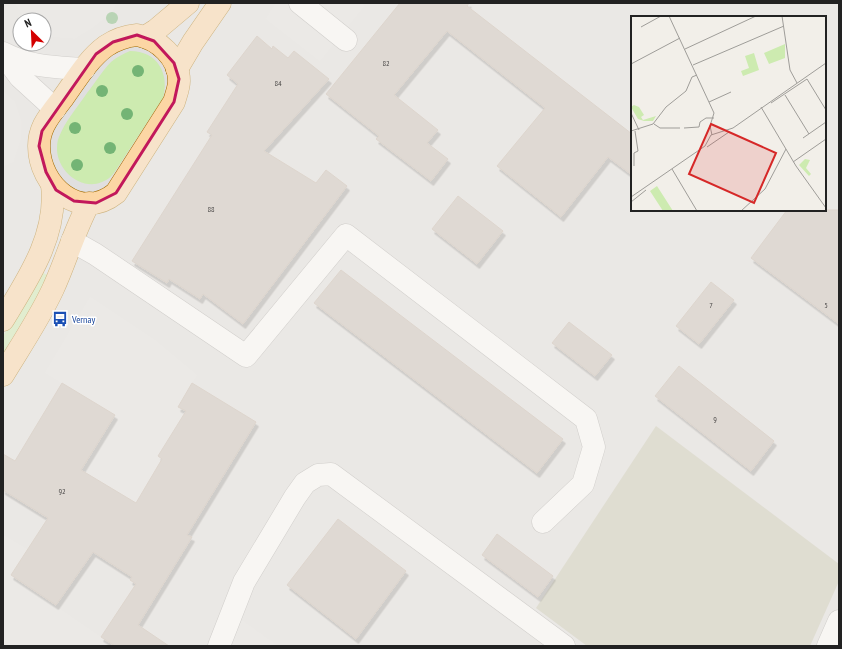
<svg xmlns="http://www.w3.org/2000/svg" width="842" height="649" font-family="'PT Sans Narrow',sans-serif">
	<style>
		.residential { fill: #e0dfdf; fill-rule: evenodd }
		.construction { fill: #c7c7b4 }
		.grass { fill: #cdebb0 }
		.parking { fill: #e2e2e2 }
		.building { fill: #c7bfb8; stroke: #c4b6ab; filter: url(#shadow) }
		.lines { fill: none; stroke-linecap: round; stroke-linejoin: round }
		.minor-casing { stroke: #a9a9a9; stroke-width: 23 }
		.major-casing { stroke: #a06b00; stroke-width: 23 }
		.minor { stroke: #fff; stroke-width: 22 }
		.major { stroke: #fcd6a4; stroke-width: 22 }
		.tree { fill: #74b475 }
		.marked { fill: none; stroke: #c2185b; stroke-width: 3; stroke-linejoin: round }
		.labels { text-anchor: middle; stroke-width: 3; stroke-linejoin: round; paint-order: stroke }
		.number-label { font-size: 8px; fill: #4b4948 }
		.transit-label { font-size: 10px; fill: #164399; stroke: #fff; text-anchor: start }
		.inset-road { fill: none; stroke: #9f9d99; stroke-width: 1 }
		.view { fill: #d62828; fill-opacity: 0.15; stroke: #d62828; stroke-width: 2 }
		.inset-edge { fill: none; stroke: #222; stroke-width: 2 }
	</style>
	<defs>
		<filter id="shadow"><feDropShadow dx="2.5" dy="4.5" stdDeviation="0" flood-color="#0004"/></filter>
	</defs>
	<rect width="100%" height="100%" fill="#f2efe9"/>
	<path class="residential" d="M3 3H839V646H3ZM632 17H825V210H632ZM20 20H44V44H20Z"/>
	<polygon class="construction" points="656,426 839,564 839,581 810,646 587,646 536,608"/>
	<g class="grass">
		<path d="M130 51C157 51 170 73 163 98L116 170C113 175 108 180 102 182 81 191 58 171 57 150 57 146 57 141 59 137 65 121 77 108 87 93 95 83 102 71 111 62 117 57 123 54 130 51Z"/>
		<polygon points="41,272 50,276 3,354 3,336"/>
	</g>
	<g class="parking">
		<polygon points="14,3 117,3 112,13 93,28 75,39 49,37 44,35 44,20 25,20"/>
		<polygon points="275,3 362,3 365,6 320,62 265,19"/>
		<polygon points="3,90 15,101 22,122 21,140 14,162 3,167"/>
		<polygon points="90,296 156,340 198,375 178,406 186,411 159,456 162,459 136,503 81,470 114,415 44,373"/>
		<polygon points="3,534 28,549 11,575 115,646 11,646 3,641"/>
		<polygon points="232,613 279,646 219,646"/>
	</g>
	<g class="building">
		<polygon points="400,3 469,3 467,6 632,134 632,175 608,157 561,217 497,166 545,108 447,31 394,95 438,130 427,143 448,159 431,181 376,139 379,136 326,94"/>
		<polygon points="257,36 272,49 273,46 288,58 294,51 329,79 264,151 316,183 326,170 347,186 243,324 203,294 200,299 169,279 167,283 132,261 212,135 207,132 238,84 227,75"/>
		<polygon points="458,196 503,231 477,264 432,229"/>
		<polygon points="787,210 839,210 839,324 751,258"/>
		<polygon points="341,270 563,439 537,473 314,303"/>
		<polygon points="711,282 734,300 699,344 676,326"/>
		<polygon points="569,322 612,355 595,376 552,343"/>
		<polygon points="679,366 774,441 751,471 655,396"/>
		<polygon points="62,383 115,415 81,470 136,503 162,459 158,456 186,411 178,407 192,383 256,422 187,535 192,537 138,625 169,646 115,646 101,637 136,584 130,580 132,577 93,552 56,605 11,575 48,518 3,490 3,454 15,461"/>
		<polygon points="338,519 406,571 356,639 287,585"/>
		<polygon points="497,534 553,576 538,597 482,555"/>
	</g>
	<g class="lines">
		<defs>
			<g id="minor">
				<polyline points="300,3 346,40"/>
				<path d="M3 53C30 67 54 67 84 69"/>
				<polyline points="3,54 20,77 55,109"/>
				<polyline points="72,241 95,254 246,356 346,235 586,419 594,447 583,484 543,522"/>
				<polyline points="219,646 244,582 295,497 305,483 318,475 331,474 564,646"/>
				<polyline points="828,646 839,621"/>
			</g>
			<g id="major">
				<path d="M137 35C158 39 179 57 179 81 179 88 176 95 174 102L116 193C80 222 39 186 39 146 39 140 41 131 44 125 49 115 56 107 63 98 76 80 88 59 106 46 115 40 126 36 137 35Z"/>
				<polyline points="145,37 156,30 188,3"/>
				<polyline points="177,69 193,42 220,3"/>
				<path d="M3 320C28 279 58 235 52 185"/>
				<path d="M3 375C20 347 39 319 53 289 66 261 74 231 89 203"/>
			</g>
		</defs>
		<use href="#minor" class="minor-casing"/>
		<use href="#major" class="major-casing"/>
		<use href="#minor" class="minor"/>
		<use href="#major" class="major"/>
	</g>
	<g class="tree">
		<circle cx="112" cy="18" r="6"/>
		<circle cx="138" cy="71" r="6"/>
		<circle cx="102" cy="91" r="6"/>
		<circle cx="127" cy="114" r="6"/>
		<circle cx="75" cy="128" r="6"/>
		<circle cx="110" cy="148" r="6"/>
		<circle cx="77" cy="165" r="6"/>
	</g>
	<path d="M0 0H842V649H0ZM137 35 154 41 174 63 179 79 174 102 116 193 96 203 74 201 56 190 46 172 39 146 42 131 96 54 113 42Z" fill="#f2efe9" fill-opacity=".55" fill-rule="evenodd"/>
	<path class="marked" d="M137 35 154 41 174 63 179 79 174 102 116 193 96 203 74 201 56 190 46 172 39 146 42 131 96 54 113 42Z"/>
	<defs>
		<symbol id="bus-bare" viewBox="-9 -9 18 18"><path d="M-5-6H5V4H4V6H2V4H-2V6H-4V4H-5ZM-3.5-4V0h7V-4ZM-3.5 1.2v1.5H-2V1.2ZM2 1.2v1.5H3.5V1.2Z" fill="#1a4fb4" stroke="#fff" stroke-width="2.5" paint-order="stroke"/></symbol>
	</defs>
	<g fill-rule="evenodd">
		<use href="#bus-bare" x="49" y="308" width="22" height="22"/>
	</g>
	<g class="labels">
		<g class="number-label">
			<text x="386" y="66">82</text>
			<text x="278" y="86">84</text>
			<text x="211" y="212">88</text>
			<text x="711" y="308">7</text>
			<text x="826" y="308">5</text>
			<text x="715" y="422">9</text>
			<text x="62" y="494">92</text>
		</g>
		<g class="transit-label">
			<text x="72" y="323">Vernay</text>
		</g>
	</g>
	<g transform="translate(631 16)">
		<rect width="195" height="195" fill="#f2efe9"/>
		<path d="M154 28V42L138 48 133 37ZM123 37 128 54 112 60 110 55 118 52 114 40ZM3 89 8 91 13 99 10 101 12 104 25 100 22 105H13L7 103 0 91ZM174 143 179 144 175 152 180 158 178 160 168 149ZM26 170 42 195H32L19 175Z" fill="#cdebb0"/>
		<path class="inset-road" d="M38 0 83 97 79 110 81 119M151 0 159 54 166 67M10 11 30 0M54 33 125 0M0 48 49 22M62 49 153 10M176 63 195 94M154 79 178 118M78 86 100 76M140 87 176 63M130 91 165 150 195 192M0 97 8 114M23 108 29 112H49M53 112 68 111 69 106 75 102H83M0 115 22 108 35 91 55 75 61 61 66 59M172 122 195 106M76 131 98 116M162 146 195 123M3 150V137L7 135 4 115M41 153 66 195M0 181 74 130 80 119 102 112 195 47M0 186 15 174M110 195 134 173 155 133"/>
		<path class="view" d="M80 108 145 137 123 187 58 158Z"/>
		<rect width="195" height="195" class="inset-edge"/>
	</g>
	<rect width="842" height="649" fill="none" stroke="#222222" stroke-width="8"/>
	<g transform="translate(32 32) rotate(336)"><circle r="19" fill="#ffffff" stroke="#a7a7a7"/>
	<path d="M0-3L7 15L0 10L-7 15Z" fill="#d40000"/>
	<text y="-6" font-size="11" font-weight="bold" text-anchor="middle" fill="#222222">N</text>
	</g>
</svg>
